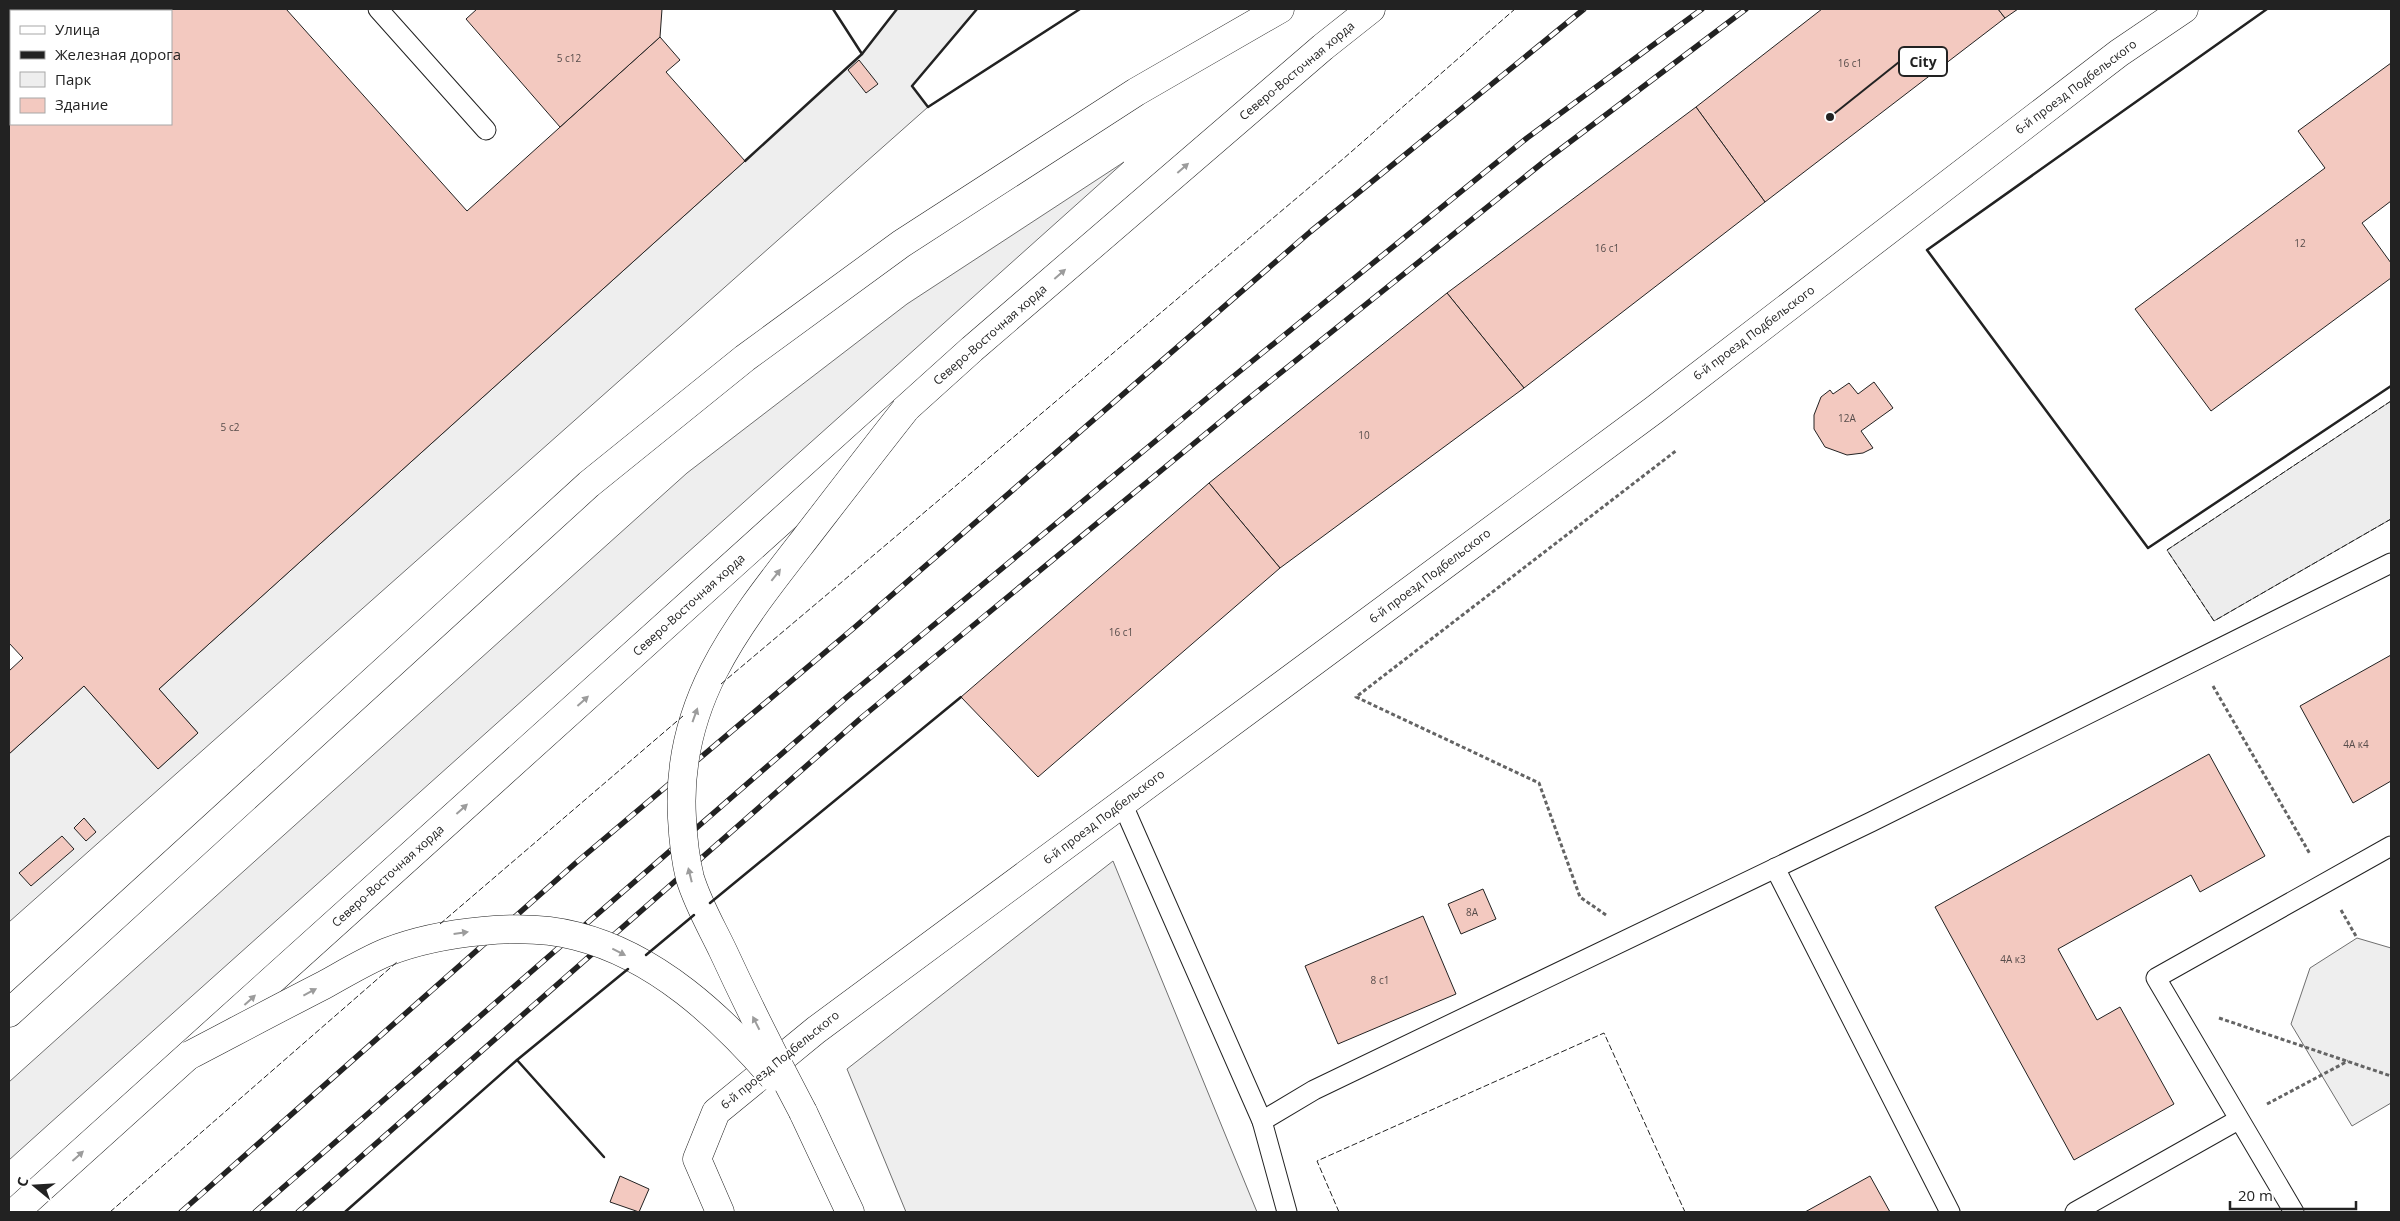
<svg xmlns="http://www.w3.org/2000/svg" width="2400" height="1221" font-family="'Open Sans',sans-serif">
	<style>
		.green { fill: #eee; stroke: #6f6f6f }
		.parking { fill: #ededed; stroke: #6f6f6f }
		.building { fill: #f3c9c0; stroke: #222; fill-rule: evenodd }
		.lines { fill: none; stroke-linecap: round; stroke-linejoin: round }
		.lane-casing { stroke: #222; stroke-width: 21 }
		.street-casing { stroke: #222; stroke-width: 29 }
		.primary-casing { stroke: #222; stroke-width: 29 }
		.path { stroke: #646464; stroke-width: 3; stroke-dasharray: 4 2.5; stroke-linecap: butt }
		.lane { stroke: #fff; stroke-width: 19 }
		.street { stroke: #fff; stroke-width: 28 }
		.primary { stroke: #fff; stroke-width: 28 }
		.rail-casing { stroke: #222; stroke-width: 5.5 }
		.rail { stroke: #fff; stroke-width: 4; stroke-dasharray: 11; stroke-linecap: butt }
		.street-bridge-casing { stroke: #222; stroke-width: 29; stroke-linecap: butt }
		.street-bridge { stroke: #fff; stroke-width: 28 }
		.fence { stroke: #222; stroke-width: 1; stroke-dasharray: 6 2.5; stroke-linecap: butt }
		.wall { stroke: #222; stroke-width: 2.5 }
		.oneway { fill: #9c9c9c }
		.labels { text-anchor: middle; stroke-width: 4; stroke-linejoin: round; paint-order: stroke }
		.number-label { font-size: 10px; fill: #564c4a }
		.street-label { font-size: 12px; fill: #222; stroke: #fff }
		.leader { fill: none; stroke: #222; stroke-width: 2 }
		.callout-dot { fill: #222; stroke: #fff; stroke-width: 2 }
		.callout { fill: #fff; stroke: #222; stroke-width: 2 }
		.callout-label { font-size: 14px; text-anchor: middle; font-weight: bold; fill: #222 }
	</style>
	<rect width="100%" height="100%" fill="#fff"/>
	<g class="green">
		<polygon points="897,9 977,9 912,86 928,107 9,922 9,754 84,686 158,769 198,733 159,689 745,161 862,54"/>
		<polygon points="1124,162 49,1124 9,1160 9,1082 687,473 907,304"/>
		<polygon points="1113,861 1257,1212 906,1212 847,1069"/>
		<polygon points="2357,938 2391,948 2391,1103 2352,1126 2291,1024 2310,968"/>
	</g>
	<polygon class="parking" points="2391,401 2391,519 2214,621 2167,550"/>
	<g class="building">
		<path d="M9 9H286L467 211 660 37 680 60 666 72 745 161 159 689 198 733 158 769 84 686 9 754V671L23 658 9 643ZM11 11H171V124H11Z"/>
		<polygon points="477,9 662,9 660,37 560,127 466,19"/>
		<polygon points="1822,9 1998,9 2005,18 1765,202 1696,107"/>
		<polygon points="1998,9 2018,9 2005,18"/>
		<polygon points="859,60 878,84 866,93 848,70"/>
		<polygon points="2391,63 2391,201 2362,223 2391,263 2391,278 2211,411 2135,309 2325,168 2298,131"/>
		<polygon points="1696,107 1765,202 1524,388 1447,293"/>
		<polygon points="1447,293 1524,388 1280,568 1209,483"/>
		<polygon points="1874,382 1893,408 1861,431 1873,448 1863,453 1847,455 1825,447 1814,429 1814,415 1821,397 1830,390 1833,394 1849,383 1858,394"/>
		<polygon points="1209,483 1280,568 1038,777 961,697"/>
		<polygon points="2391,655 2391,781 2353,803 2300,706"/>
		<polygon points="2209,754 2265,856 2200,892 2191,875 2058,949 2097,1020 2120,1007 2174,1104 2074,1160 1935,907"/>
		<polygon points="84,818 96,832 86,841 74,828"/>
		<polygon points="62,836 74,849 31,886 19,873"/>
		<polygon points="1483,889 1496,919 1461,934 1448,904"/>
		<polygon points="1423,916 1456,994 1338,1044 1305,966"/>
		<polygon points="620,1176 649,1189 639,1212 610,1202"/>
		<polygon points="1870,1176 1890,1212 1805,1212"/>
	</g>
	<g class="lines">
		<defs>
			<g id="lane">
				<polyline points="378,9 486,130"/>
				<polyline points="1122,803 1262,1121 1287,1212"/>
				<polyline points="1775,868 1950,1212"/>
				<polyline points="1262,1121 1314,1090 1871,822 2391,563"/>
				<polyline points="2075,1212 2238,1120"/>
				<polyline points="2294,1212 2156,978 2391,846"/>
			</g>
			<g id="street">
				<polyline points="803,1112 850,1212"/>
				<polyline points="15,1212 972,349 1323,47 1371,9"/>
				<polyline points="720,1212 697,1159 716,1112 816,1030 1654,410 2119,53 2184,9"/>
			</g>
			<polyline id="primary" points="9,1013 589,484 745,358 901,244 1136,92 1280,9"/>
		</defs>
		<use href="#lane" class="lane-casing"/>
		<use href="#street" class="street-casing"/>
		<use href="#primary" class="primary-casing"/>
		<g class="path">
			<polyline points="2213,686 2310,854"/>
			<polyline points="2341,910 2357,938"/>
			<polyline points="1606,915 1580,897 1539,783 1356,697 1677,450"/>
			<polyline points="2219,1018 2391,1076"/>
			<polyline points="2267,1104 2348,1061"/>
		</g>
		<use href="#lane" class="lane"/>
		<use href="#street" class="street"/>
		<use href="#primary" class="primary"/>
		<defs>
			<g id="rail">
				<polyline points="181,1212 578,861 855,627 1310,232 1584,9"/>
				<polyline points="255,1212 847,697 1229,380 1527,138 1702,9"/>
				<polyline points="298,1212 861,718 1243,403 1546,160 1746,9"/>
			</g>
		</defs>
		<use href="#rail" class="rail-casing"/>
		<use href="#rail" class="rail"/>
		<defs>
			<g id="street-bridge">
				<path d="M190 1055C234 1032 279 1008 324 985 344 974 365 961 387 952 418 940 450 934 483 931 514 928 546 928 576 936 656 956 721 1017 773 1077"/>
				<path d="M803 1112C775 1059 748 1005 723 951 711 926 698 904 690 878 685 858 683 838 682 818 675 703 737 626 804 540 838 496 871 453 905 410"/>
			</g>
		</defs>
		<use href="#street-bridge" class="street-bridge-casing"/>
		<use href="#street-bridge" class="street-bridge"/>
		<g class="fence">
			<polyline points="2391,401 2167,550 2214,621 2391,519"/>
			<polyline points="721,684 1343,159 1515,9"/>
			<polyline points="440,924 683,716"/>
			<polyline points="110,1212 397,962"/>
			<polyline points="1339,1212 1317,1161 1604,1033 1685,1212"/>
		</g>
		<g class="wall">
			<polyline points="833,9 862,54"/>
			<polyline points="977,9 912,86 928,107 1080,9"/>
			<polyline points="2267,9 1927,250 2148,548 2391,386"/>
			<polyline points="745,161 862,54 897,9"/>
			<polyline points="710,903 961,697"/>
			<polyline points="646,955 694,915"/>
			<polyline points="517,1060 604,1157"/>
			<polyline points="345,1212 517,1060 628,969"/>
		</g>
	</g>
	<defs><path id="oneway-solid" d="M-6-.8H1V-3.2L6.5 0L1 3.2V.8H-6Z" transform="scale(1.25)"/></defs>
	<g class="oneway">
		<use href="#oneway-solid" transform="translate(1183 168) rotate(-41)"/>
		<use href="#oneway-solid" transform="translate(1060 274) rotate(-41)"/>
		<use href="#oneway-solid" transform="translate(776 575) rotate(-52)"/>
		<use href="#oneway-solid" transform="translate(583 701) rotate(-42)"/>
		<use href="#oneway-solid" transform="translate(695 715) rotate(-70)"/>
		<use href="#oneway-solid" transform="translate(462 809) rotate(-42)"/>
		<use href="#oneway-solid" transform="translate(690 875) rotate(-104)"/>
		<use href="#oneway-solid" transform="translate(461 933) rotate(-8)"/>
		<use href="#oneway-solid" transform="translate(619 952) rotate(27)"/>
		<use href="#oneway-solid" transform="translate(310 992) rotate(-28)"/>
		<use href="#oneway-solid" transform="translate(250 1000) rotate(-42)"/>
		<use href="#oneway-solid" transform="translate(756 1023) rotate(-117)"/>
		<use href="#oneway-solid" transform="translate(78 1156) rotate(-42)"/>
	</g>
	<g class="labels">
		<g class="number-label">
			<text x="569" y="62">5 с12</text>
			<text x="1850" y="67">16 с1</text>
			<text x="2300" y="247">12</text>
			<text x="1607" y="252">16 с1</text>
			<text x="1847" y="422">12А</text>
			<text x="230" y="431">5 с2</text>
			<text x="1364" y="439">10</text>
			<text x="1121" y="636">16 с1</text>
			<text x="2356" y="748">4А к4</text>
			<text x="1472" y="916">8А</text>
			<text x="2013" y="963">4А к3</text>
			<text x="1380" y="984">8 с1</text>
		</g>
		<g class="street-label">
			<text transform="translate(1297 71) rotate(-40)" y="4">Северо-Восточная хорда</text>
			<text transform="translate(2076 87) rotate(-37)" y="4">6-й проезд Подбельского</text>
			<text transform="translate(1754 333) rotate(-37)" y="4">6-й проезд Подбельского</text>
			<text transform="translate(990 335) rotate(-41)" y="4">Северо-Восточная хорда</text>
			<text transform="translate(1430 576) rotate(-37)" y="4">6-й проезд Подбельского</text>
			<text transform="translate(689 605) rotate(-42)" y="4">Северо-Восточная хорда</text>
			<text transform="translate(1104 817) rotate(-37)" y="4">6-й проезд Подбельского</text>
			<text transform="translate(388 876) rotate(-42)" y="4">Северо-Восточная хорда</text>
			<text transform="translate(780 1060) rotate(-39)" y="4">6-й проезд Подбельского</text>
		</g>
	</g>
	<path class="leader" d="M1830 117L1899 62"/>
	<circle class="callout-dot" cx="1830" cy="117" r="5"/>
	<rect class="callout" x="1899" y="47" width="48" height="29" rx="5"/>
	<g class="callout-label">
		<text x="1923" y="67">City</text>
	</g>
	<rect width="2400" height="1221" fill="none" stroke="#222222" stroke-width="20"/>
	<rect x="10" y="10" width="162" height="115" fill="#ffffff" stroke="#a7a7a7"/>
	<rect x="20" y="26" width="25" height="8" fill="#ffffff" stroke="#a7a7a7"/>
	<text x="55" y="35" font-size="15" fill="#222222">Улица</text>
	<rect x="20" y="51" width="25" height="8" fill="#222222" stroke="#a7a7a7"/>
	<text x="55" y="60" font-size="15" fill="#222222">Железная дорога</text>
	<rect x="20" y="72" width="25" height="15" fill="#eeeeee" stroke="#a7a7a7"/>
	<text x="55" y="85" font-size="15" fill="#222222">Парк</text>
	<rect x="20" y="98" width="25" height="15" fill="#f3c9c0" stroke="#a7a7a7"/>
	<text x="55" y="110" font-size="15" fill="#222222">Здание</text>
	<g transform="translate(35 1186) rotate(288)" stroke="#ffffff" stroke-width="4" paint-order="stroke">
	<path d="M0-4L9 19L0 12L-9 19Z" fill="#222222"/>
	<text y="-8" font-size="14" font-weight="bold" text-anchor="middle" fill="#222222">С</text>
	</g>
	<path d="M2230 1201v8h126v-8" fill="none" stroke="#222222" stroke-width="2.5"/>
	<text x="2238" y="1201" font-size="15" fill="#222222" stroke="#ffffff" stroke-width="4" paint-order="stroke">20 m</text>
</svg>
